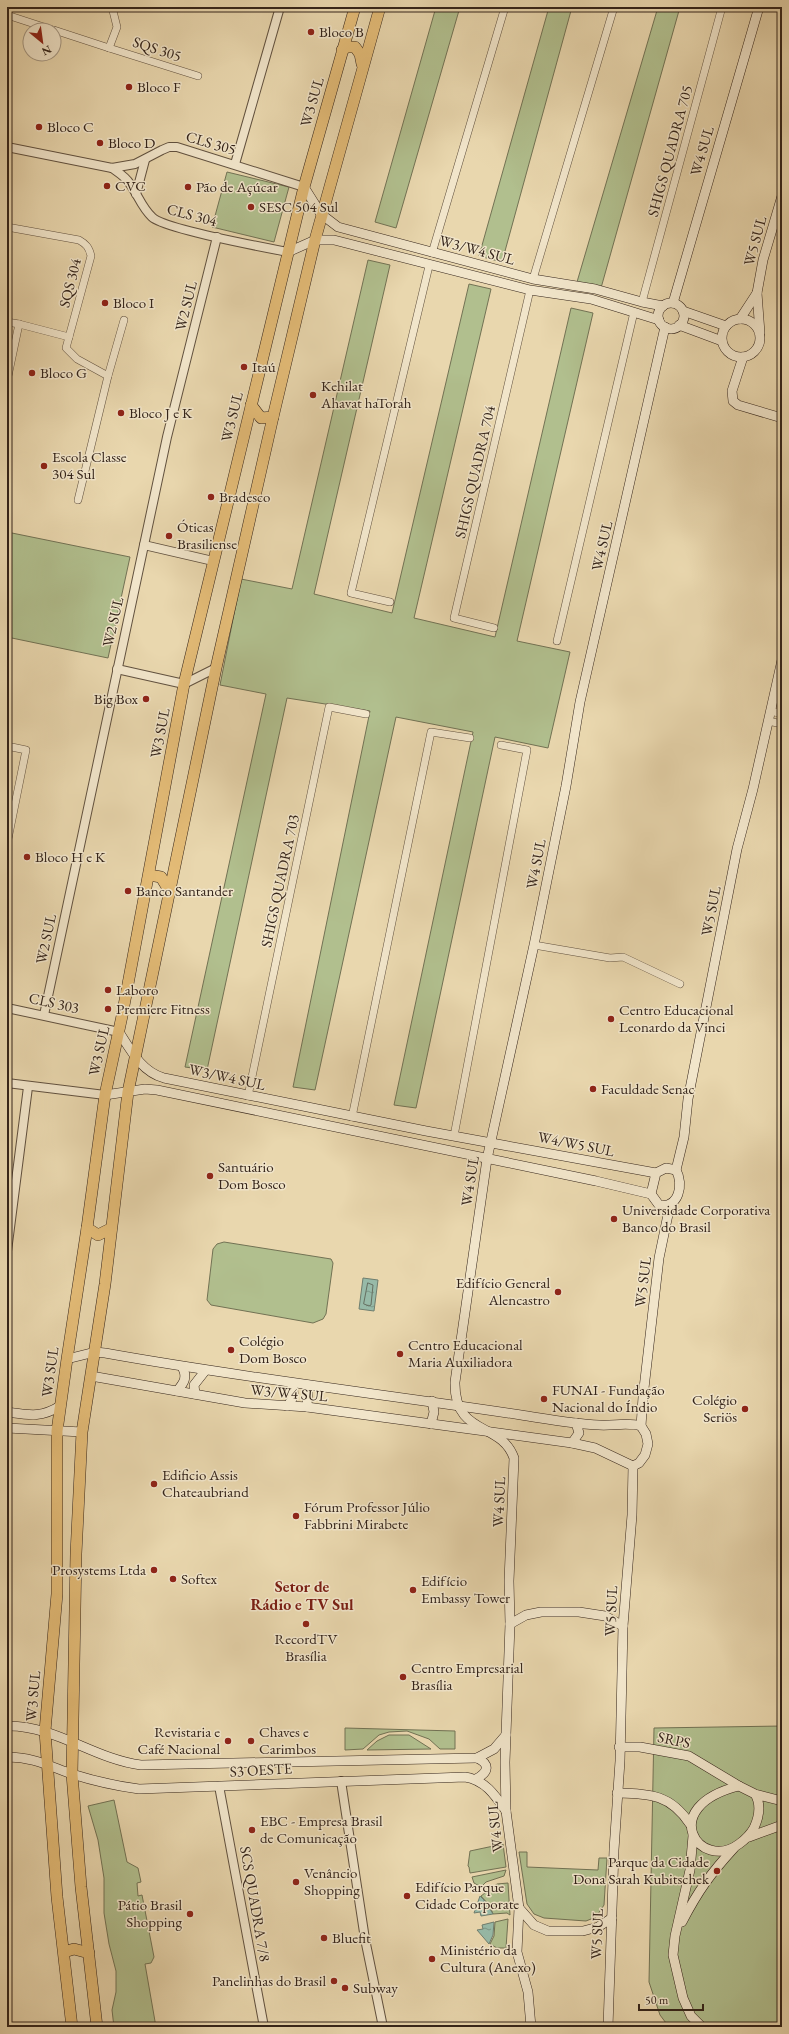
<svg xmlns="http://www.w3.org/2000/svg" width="789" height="2034" font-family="'EB Garamond',serif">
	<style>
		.green { fill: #b1bf8e; stroke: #727254 }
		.water { fill: url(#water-ripples); stroke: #6f7e6f }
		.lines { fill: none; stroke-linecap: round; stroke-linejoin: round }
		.shore { stroke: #666f61; stroke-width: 1 }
		.minor-casing { stroke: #61513f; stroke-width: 8 }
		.tertiary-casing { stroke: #61513f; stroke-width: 10 }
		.secondary-casing { stroke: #34241a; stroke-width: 10 }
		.primary-casing { stroke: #34241a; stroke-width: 12 }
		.minor { stroke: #f1e5ca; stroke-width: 7 }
		.tertiary { stroke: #f1e5ca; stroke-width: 8 }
		.secondary { stroke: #f1e5ca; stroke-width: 9 }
		.primary { stroke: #e4bc77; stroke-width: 11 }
		.poi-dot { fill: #8f2418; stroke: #f1e5ca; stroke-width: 1.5 }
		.labels { text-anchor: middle; stroke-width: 3; stroke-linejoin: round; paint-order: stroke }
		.poi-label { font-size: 15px; fill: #34241a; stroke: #f1e5ca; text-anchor: start }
		.street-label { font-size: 15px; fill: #34241a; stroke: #f1e5ca }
		.neighbourhood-label { font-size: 16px; font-weight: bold; fill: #7a1f14; stroke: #f1e5ca }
	</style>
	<defs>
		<pattern id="water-ripples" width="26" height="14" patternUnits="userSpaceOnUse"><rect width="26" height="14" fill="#97baa8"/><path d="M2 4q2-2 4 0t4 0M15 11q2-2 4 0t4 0" fill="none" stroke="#7c9788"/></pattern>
	</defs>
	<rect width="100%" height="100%" fill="#e9d7ae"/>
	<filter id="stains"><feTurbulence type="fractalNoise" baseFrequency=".005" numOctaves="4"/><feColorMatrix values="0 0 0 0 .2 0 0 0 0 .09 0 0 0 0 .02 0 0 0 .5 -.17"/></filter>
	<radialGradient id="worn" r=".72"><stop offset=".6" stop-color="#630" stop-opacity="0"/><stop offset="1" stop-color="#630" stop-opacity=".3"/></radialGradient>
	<g class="green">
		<polygon points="436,7 460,7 396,228 375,222"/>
		<polygon points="549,7 572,7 502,262 479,256"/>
		<polygon points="658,7 680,7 601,288 577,282"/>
		<polygon points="227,172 289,187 274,242 212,227"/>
		<polygon points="368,260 390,265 314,594 392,613 469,284 491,289 414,618 495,637 571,308 593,313 517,641 570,652 548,748 495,737 416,1108 394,1105 473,732 396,717 315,1090 293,1087 370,711 287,698 207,1070 185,1067 266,694 220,685 241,579 292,589"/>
		<polygon points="7,532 130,557 108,658 7,637"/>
		<polygon points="224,1242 331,1259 333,1263 326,1314 323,1319 313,1323 211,1305 207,1300 213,1249 217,1244"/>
		<polygon points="782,1726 782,2027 669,2027 660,2015 649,1982 654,1728"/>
		<polygon points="345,1728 455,1731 455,1749 440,1749 429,1739 407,1731 389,1732 379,1735 363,1749 345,1750"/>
		<polygon points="389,1735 409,1735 431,1749 367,1750 377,1741"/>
		<polygon points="114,1800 127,1862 138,1868 141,1882 137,1883 138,1896 142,1895 154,1957 151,1963 145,1964 156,2027 114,2027 112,2010 116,1992 116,1971 109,1944 104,1913 104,1878 98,1840 88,1806"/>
		<polygon points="503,1844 506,1867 470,1873 469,1867 468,1866 470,1851"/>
		<polygon points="519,1852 527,1852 527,1867 598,1870 599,1858 607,1858 604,1905 596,1917 586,1921 544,1918 534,1914 527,1904"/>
		<polygon points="506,1870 504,1876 486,1882 481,1887 474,1883 472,1877"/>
		<polygon points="508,1883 510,1915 507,1913 493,1914 490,1906 481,1896 497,1884"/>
		<polygon points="508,1919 506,1948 497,1948 490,1944 494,1936 495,1922"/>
	</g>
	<g class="water">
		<polygon points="363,1278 378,1280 374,1311 359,1309"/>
		<polygon points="480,1896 485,1901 493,1914 481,1916 480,1912 474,1913"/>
		<polygon points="494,1922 493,1935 489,1944 477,1930 483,1929 482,1925"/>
	</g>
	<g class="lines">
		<polygon class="shore" points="368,1283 373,1285 371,1305 369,1306 364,1304"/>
		<defs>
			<g id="minor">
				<polyline points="7,15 53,30"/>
				<polyline points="54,30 109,48 117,27 112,7"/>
				<polyline points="109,48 198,76"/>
				<path d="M7 227 79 240C86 244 89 247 91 256L69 337 19 324"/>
				<polyline points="432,253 505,7"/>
				<polyline points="533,279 614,7"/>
				<polyline points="642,302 722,7"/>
				<polyline points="7,322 19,324 7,381"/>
				<polyline points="69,337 66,348 77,359 108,376 78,500"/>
				<polyline points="108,376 124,320"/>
				<polyline points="390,602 351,593 429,266"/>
				<polyline points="494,628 454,618 530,290"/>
				<polyline points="557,641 634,312"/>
				<polyline points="771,711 782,714"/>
				<polyline points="768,721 782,724"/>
				<polyline points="7,746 26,750 7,844"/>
				<polyline points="534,945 610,958 623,957 680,984"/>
				<polyline points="248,1096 329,707 366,714"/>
				<polyline points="352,1117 431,732 470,738"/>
				<polyline points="454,1136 527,750 501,745"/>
			</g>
			<g id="tertiary">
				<polyline points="7,147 112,168 135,164 162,150 169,147 177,147 304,187"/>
				<polyline points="235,164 280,7"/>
				<path d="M112 168C119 173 126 177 130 184 138 195 142 208 152 217 164 229 267 248 288 252"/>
				<polyline points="136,194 145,160"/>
				<polyline points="144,545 213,561"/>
				<polyline points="117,669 184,684 216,668"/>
				<polyline points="7,1008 119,1032"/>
				<polyline points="44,1015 167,437 217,237"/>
				<polyline points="7,1083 105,1095"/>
				<polyline points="7,1251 28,1087"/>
				<polyline points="341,1781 365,1939 383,2027"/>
				<polyline points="219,1786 264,2027"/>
			</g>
			<g id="secondary">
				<polyline points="304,187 321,214 338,227 533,279 595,289 642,302 663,306"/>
				<polyline points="288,252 315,240 334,240 530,290 591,299 659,320"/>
				<polyline points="673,303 759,7"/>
				<circle cx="671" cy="316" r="13"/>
				<polyline points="683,311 726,326"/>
				<circle cx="741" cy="338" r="19"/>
				<polyline points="740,319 757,293"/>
				<polyline points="679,325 722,341"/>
				<polyline points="760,333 757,293 763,260 782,196"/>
				<polyline points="743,357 732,391 733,401 738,405 782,418"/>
				<path d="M119 1032C131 1051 142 1072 164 1078L426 1131 656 1173"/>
				<polyline points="105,1095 145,1089 157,1090 596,1181 651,1194"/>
				<path d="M666 1168 676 1170C684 1184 679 1209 659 1205L651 1194 656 1173Z"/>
				<polyline points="676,1170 684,1137 688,1099 737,849 753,789 782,660"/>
				<path d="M67 1359 95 1352 105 1353C243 1378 383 1394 521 1415 547 1419 573 1424 599 1425 614 1426 627 1422 641 1426"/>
				<polyline points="91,1376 245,1403 307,1407 572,1443 595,1448 633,1466"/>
				<path d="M177 1391C184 1383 188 1377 182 1367"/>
				<polyline points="195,1394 194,1385 205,1371"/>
				<path d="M287 1406C294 1399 295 1392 291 1383"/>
				<polyline points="307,1407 308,1385"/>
				<path d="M7 1412C29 1415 41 1418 60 1406"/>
				<polyline points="431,1424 434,1412 432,1401"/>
				<polyline points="7,1428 82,1432"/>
				<polyline points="572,1443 579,1433 576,1423"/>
				<polyline points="633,1466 639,1463 645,1455 648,1444 646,1434 641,1426 643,1397 659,1258 670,1205"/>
				<polyline points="510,1624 526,1615 541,1612 579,1612 605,1616 623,1626"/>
				<path d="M7 1726C55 1725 94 1759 141 1765L477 1758 494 1749 506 1735"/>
				<polyline points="619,1747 640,1747 689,1756 739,1786"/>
				<path d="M7 1757C33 1757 49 1766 72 1774 94 1781 116 1786 139 1789L465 1777C485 1780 495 1795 506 1811"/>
				<path d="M476 1779C489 1772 490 1764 477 1758"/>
				<path d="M617 1793C650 1794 670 1794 690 1824"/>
				<path d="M755 1794C761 1804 759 1817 754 1828 750 1835 746 1839 739 1844 700 1873 655 1807 739 1786L755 1794 782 1801"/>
				<polyline points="693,1836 690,1870 675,1936 673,1955 683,1998 691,2016 702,2027"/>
				<polyline points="749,1837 782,1825"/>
				<polyline points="519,1908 534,1925 548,1931 583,1931 598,1927 612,1918"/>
				<path d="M682 1922C698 1891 711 1873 734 1848"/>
				<path d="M531 2027 528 1992 517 1952 519 1908 506 1811 505 1762 510 1624 509 1581 514 1458C501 1421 454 1437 455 1382L487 1159 534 945 566 786 580 702 665 327"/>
				<polyline points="608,2027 614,1850 620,1761 623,1626 632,1515 633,1466"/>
			</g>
			<g id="primary">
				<polyline points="342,50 347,47 355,47 360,54 362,64"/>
				<polyline points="251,405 261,418 273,417"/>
				<polyline points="149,875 161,877 169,890"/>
				<polyline points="87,1228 98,1235 110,1229"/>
				<polyline points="64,1952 74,1949 89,1953"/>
				<polyline points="72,2027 57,1897 45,1731 57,1594 57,1431 67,1359 87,1228 105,1095 122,1016 184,684 304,187 355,7"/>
				<polyline points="97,2027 81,1887 72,1774 76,1554 82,1432 105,1284 128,1092 216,668 273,417 315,240 380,7"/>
			</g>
		</defs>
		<use href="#minor" class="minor-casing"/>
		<use href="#tertiary" class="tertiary-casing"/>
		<use href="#secondary" class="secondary-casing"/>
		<use href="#primary" class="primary-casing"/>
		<use href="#minor" class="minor"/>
		<use href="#tertiary" class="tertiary"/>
		<use href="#secondary" class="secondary"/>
		<use href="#primary" class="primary"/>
	</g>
	<g class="poi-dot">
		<circle cx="311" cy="32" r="4"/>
		<circle cx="129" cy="87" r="4"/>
		<circle cx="39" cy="127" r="4"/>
		<circle cx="100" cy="143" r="4"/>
		<circle cx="107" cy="186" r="4"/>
		<circle cx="188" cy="187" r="4"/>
		<circle cx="251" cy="207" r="4"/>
		<circle cx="105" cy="303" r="4"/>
		<circle cx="244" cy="367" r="4"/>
		<circle cx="32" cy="373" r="4"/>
		<circle cx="313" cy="395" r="4"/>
		<circle cx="121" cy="413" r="4"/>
		<circle cx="44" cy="466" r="4"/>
		<circle cx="211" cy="497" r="4"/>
		<circle cx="169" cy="536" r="4"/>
		<circle cx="146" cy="699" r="4"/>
		<circle cx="27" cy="857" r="4"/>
		<circle cx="128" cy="891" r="4"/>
		<circle cx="108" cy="990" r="4"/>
		<circle cx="108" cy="1009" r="4"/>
		<circle cx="611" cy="1019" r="4"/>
		<circle cx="593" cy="1089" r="4"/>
		<circle cx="210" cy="1176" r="4"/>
		<circle cx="614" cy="1219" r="4"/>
		<circle cx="558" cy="1292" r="4"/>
		<circle cx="231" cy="1350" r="4"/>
		<circle cx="400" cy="1354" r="4"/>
		<circle cx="544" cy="1399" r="4"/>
		<circle cx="745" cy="1409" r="4"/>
		<circle cx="154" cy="1484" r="4"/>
		<circle cx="296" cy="1516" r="4"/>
		<circle cx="154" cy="1570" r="4"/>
		<circle cx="173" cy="1579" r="4"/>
		<circle cx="413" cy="1590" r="4"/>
		<circle cx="306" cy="1624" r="4"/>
		<circle cx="403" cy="1677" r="4"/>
		<circle cx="228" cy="1741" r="4"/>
		<circle cx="251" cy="1741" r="4"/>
		<circle cx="252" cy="1830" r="4"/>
		<circle cx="717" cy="1871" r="4"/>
		<circle cx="296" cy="1882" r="4"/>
		<circle cx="407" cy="1896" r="4"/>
		<circle cx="190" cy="1914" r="4"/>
		<circle cx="324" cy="1938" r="4"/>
		<circle cx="432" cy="1959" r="4"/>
		<circle cx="334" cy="1981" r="4"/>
		<circle cx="345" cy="1988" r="4"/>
	</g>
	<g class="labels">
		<g class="poi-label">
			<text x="319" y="37">Bloco B</text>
			<text x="137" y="92">Bloco F</text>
			<text x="47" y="132">Bloco C</text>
			<text x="108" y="148">Bloco D</text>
			<text x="115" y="191">CVC</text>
			<text x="196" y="192">Pão de Açúcar</text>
			<text x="259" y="212">SESC 504 Sul</text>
			<text x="113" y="308">Bloco I</text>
			<text x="252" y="372">Itaú</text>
			<text x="40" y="378">Bloco G</text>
			<text x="321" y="391">Kehilat<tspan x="321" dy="17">Ahavat haTorah</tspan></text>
			<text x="129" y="418">Bloco J e K</text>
			<text x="52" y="462">Escola Classe<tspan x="52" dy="17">304 Sul</tspan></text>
			<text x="219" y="502">Bradesco</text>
			<text x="177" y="532">Óticas<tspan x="177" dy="17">Brasiliense</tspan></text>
			<text x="138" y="704" text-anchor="end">Big Box</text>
			<text x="35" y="862">Bloco H e K</text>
			<text x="136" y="896">Banco Santander</text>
			<text x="116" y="995">Laboro</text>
			<text x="116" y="1014">Premiere Fitness</text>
			<text x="619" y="1015">Centro Educacional<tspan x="619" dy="17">Leonardo da Vinci</tspan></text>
			<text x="601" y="1094">Faculdade Senac</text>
			<text x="218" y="1172">Santuário<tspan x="218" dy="17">Dom Bosco</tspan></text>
			<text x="622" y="1215">Universidade Corporativa<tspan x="622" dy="17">Banco do Brasil</tspan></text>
			<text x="550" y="1288" text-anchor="end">Edifício General<tspan x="550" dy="17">Alencastro</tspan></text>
			<text x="239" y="1346">Colégio<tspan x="239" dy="17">Dom Bosco</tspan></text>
			<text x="408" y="1350">Centro Educacional<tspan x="408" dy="17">Maria Auxiliadora</tspan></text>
			<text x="552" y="1395">FUNAI - Fundação<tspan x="552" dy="17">Nacional do Índio</tspan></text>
			<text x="737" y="1405" text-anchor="end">Colégio<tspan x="737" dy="17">Seriös</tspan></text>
			<text x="162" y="1480">Edificio Assis<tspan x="162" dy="17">Chateaubriand</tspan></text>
			<text x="304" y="1512">Fórum Professor Júlio<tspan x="304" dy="17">Fabbrini Mirabete</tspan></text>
			<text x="146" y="1575" text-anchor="end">Prosystems Ltda</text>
			<text x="181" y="1584">Softex</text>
			<text x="421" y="1586">Edifício<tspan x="421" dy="17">Embassy Tower</tspan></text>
			<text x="306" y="1644" text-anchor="middle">RecordTV<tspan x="306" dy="17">Brasília</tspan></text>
			<text x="411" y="1673">Centro Empresarial<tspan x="411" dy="17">Brasília</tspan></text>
			<text x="220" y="1737" text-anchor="end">Revistaria e<tspan x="220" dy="17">Café Nacional</tspan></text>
			<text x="259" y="1737">Chaves e<tspan x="259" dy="17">Carimbos</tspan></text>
			<text x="260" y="1826">EBC - Empresa Brasil<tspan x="260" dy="17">de Comunicação</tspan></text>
			<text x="709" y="1867" text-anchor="end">Parque da Cidade<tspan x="709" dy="17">Dona Sarah Kubitschek</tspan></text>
			<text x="304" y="1878">Venâncio<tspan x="304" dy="17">Shopping</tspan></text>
			<text x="415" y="1892">Edifício Parque<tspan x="415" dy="17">Cidade Corporate</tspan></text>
			<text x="182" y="1910" text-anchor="end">Pátio Brasil<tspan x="182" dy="17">Shopping</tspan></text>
			<text x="332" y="1943">Bluefit</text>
			<text x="440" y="1955">Ministério da<tspan x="440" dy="17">Cultura (Anexo)</tspan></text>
			<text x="326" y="1986" text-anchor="end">Panelinhas do Brasil</text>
			<text x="353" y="1993">Subway</text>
		</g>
		<g class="street-label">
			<text transform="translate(157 49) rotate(18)" y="5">SQS 305</text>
			<text transform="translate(312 102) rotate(-74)" y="5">W3 SUL</text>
			<text transform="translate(211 143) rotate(16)" y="5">CLS 305</text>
			<text transform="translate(670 151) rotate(-75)" y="5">SHIGS QUADRA 705</text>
			<text transform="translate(702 151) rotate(-74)" y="5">W4 SUL</text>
			<text transform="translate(192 215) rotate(15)" y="5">CLS 304</text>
			<text transform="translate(755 241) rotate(-75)" y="5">W5 SUL</text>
			<text transform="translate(477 250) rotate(15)" y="5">W3/W4 SUL</text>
			<text transform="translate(70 283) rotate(-76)" y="5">SQS 304</text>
			<text transform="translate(186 306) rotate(-76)" y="5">W2 SUL</text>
			<text transform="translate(232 417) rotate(-76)" y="5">W3 SUL</text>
			<text transform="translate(475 472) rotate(-77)" y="5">SHIGS QUADRA 704</text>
			<text transform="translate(602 546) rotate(-77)" y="5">W4 SUL</text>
			<text transform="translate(113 622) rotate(-77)" y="5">W2 SUL</text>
			<text transform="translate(160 733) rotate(-79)" y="5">W3 SUL</text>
			<text transform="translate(536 864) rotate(-79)" y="5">W4 SUL</text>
			<text transform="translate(280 881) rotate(-78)" y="5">SHIGS QUADRA 703</text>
			<text transform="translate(711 911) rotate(-79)" y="5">W5 SUL</text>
			<text transform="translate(46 939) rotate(-78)" y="5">W2 SUL</text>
			<text transform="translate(54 1003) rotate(12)" y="5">CLS 303</text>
			<text transform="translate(99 1051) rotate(-77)" y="5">W3 SUL</text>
			<text transform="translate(227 1077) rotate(12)" y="5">W3/W4 SUL</text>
			<text transform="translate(576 1144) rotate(11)" y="5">W4/W5 SUL</text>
			<text transform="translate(470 1181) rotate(-81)" y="5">W4 SUL</text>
			<text transform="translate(643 1282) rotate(-83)" y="5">W5 SUL</text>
			<text transform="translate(50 1372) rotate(-82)" y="5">W3 SUL</text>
			<text transform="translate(289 1393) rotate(5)" y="5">W3/W4 SUL</text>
			<text transform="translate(499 1502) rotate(-87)" y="5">W4 SUL</text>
			<text transform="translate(611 1611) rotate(-87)" y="5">W5 SUL</text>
			<text transform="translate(33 1696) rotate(-85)" y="5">W3 SUL</text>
			<text transform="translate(674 1740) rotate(12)" y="5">SRPS</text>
			<text transform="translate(261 1770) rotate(-3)" y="5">S3 OESTE</text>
			<text transform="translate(495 1827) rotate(-96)" y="5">W4 SUL</text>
			<text transform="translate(255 1904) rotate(80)" y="5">SCS QUADRA 7/8</text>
			<text transform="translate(597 1934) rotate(-88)" y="5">W5 SUL</text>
		</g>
		<g class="neighbourhood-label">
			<text x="302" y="1592">Setor de<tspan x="302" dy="18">Rádio e TV Sul</tspan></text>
		</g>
	</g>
	<rect width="789" height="2034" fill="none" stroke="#e9d7ae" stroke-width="24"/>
	<rect x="8" y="8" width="773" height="2018" fill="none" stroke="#34241a" stroke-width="2"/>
	<rect x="12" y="12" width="765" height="2010" fill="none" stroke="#34241a"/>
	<g transform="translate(42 42) rotate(151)"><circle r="19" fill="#f1e5ca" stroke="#a59884"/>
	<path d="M0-3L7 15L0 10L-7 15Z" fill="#8f2418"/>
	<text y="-6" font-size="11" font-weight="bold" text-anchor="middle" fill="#34241a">N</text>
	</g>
	<path d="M639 2004v6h64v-6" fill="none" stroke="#34241a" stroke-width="2"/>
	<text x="645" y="2004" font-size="12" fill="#34241a" stroke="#f1e5ca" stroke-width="3" paint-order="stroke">50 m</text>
	<rect width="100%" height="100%" filter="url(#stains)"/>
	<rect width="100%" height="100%" fill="url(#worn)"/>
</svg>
